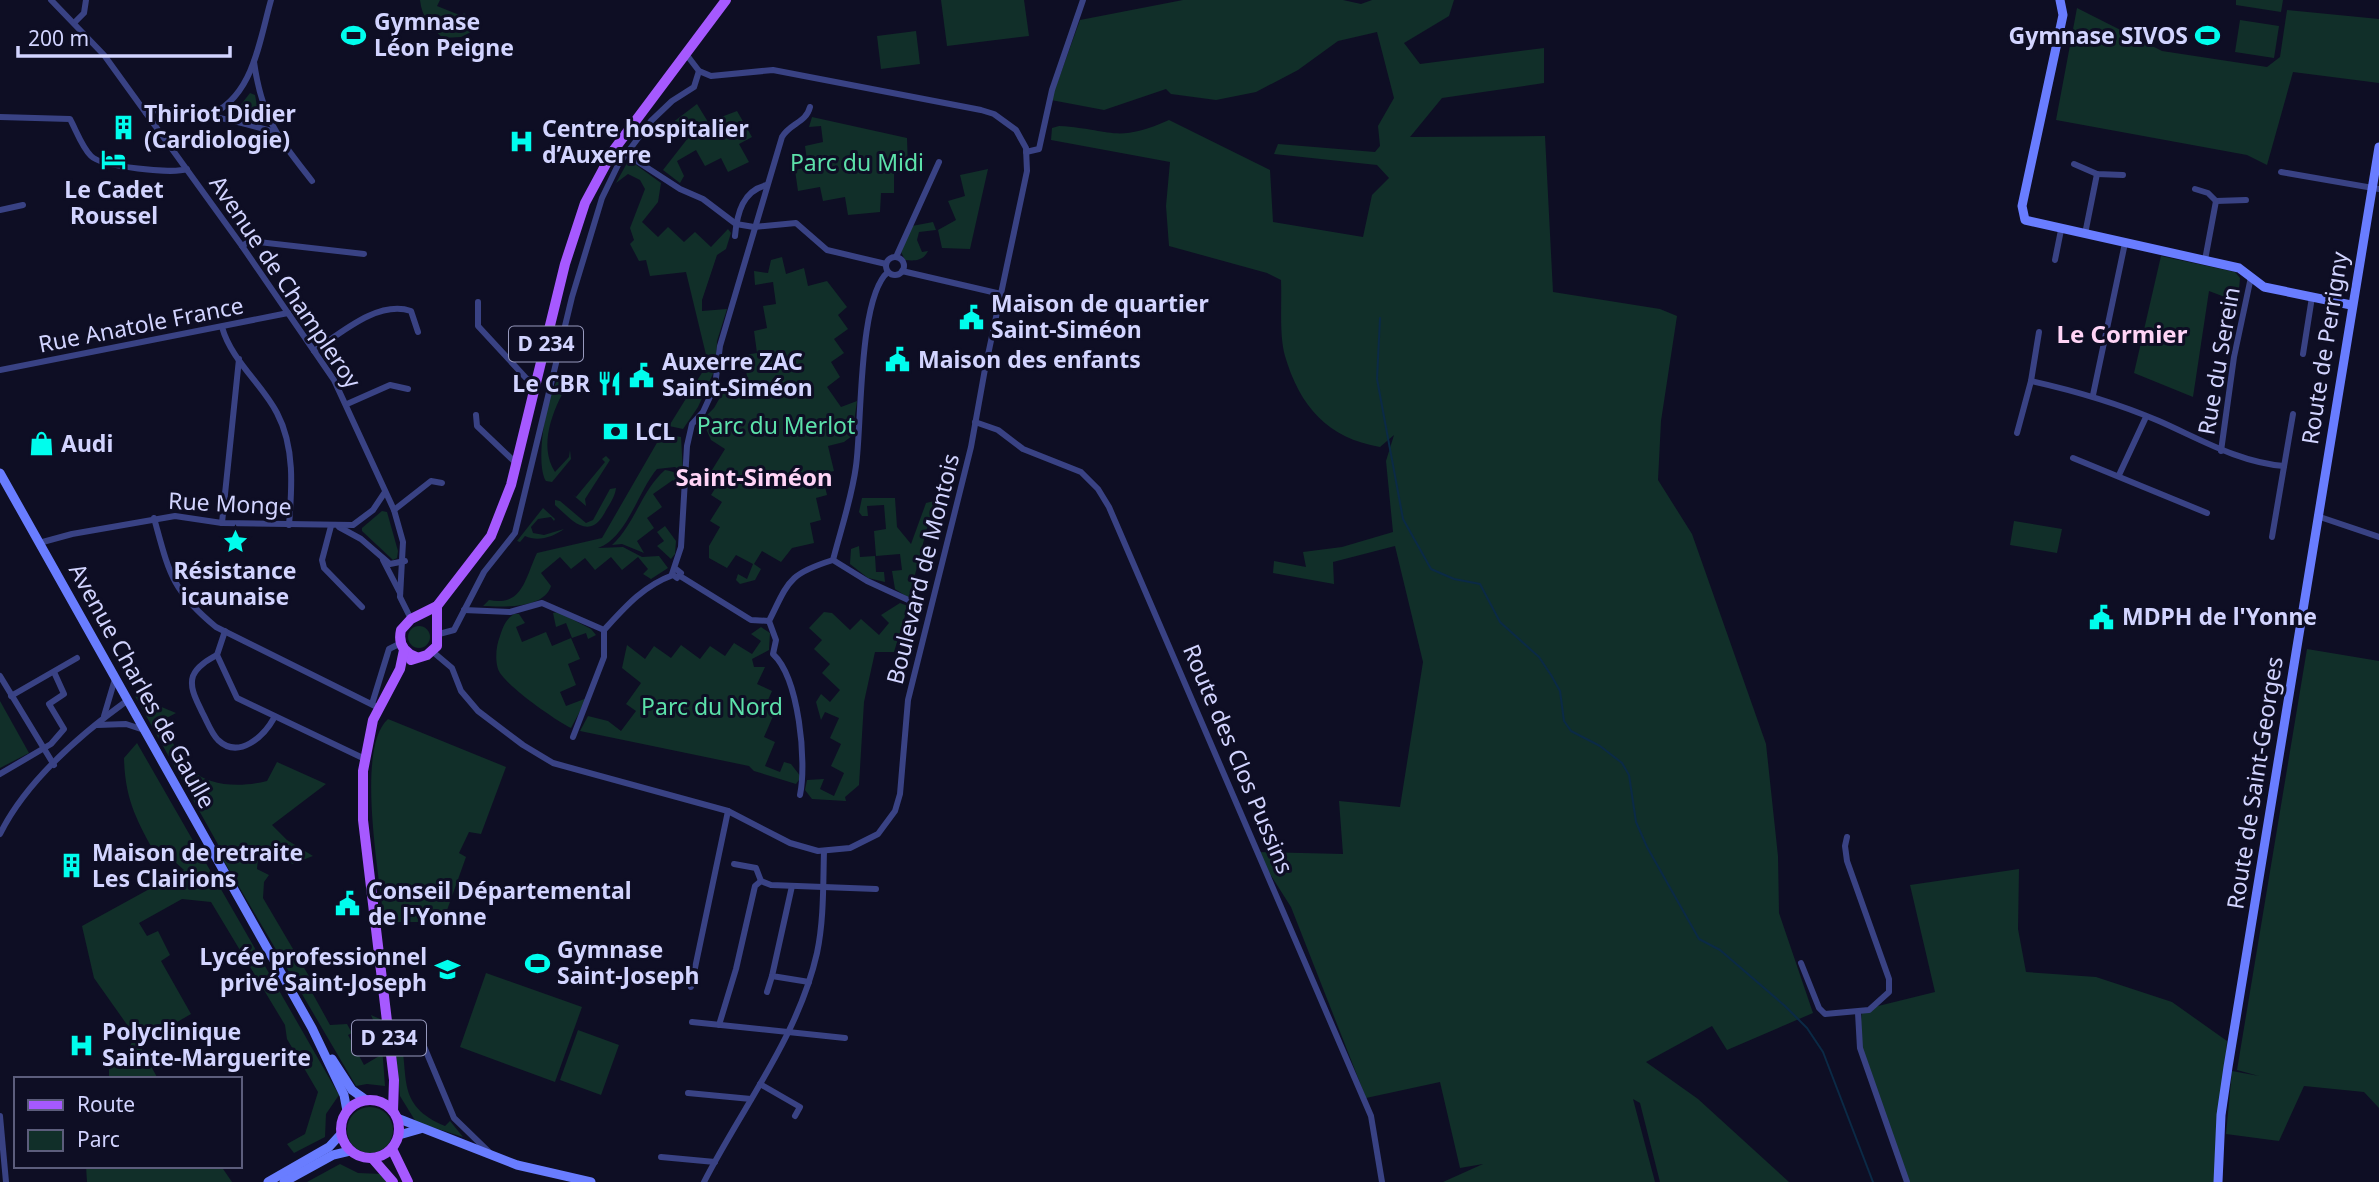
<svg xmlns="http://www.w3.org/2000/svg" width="2379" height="1182" font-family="'Noto Sans',sans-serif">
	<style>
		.green { fill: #112f29 }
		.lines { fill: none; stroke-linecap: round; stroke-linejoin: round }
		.stream { stroke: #0b2a46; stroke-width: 2 }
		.street { stroke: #394284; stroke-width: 6 }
		.secondary { stroke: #697dff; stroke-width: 9 }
		.primary { stroke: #a659ff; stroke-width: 10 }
		.labels { text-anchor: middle; stroke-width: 6; stroke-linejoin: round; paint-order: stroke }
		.shield { fill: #0e0e24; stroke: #9799bd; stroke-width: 2 }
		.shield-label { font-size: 21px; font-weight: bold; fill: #d2d4ff }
		.poi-label { font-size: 23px; font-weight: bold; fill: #d2d4ff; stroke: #0e0e24; text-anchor: start }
		.park-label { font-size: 23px; fill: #5ce1aa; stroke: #0e0e24 }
		.street-label { font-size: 23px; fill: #d2d4ff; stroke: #0e0e24 }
		.neighbourhood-label { font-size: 24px; font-weight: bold; fill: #ffd4f6; stroke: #0e0e24 }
	</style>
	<rect width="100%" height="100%" fill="#0e0e24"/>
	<g class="green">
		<path d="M420 0H440L437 6 462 16 464 13 477 29 461 37 443 38C430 26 422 18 420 0Z"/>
		<polygon points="941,0 1024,0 1029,36 947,46"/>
		<path d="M1183 0H1343L1361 4 1372 0H1454L1449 16 1404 43 1420 64 1544 48V83L1442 98 1410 137 1545 136 1553 292 1660 309 1677 316 1661 421 1658 480 1692 534 1766 744 1778 856 1779 913 1813 1013 1727 1050 1712 1026 1646 1062 1698 1099 1789 1182H1660L1640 1103 1633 1099 1655 1182H1443L1483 1164 1460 1168 1440 1082 1366 1098 1291 907 1256 852 1343 854 1339 801 1400 807 1423 662 1395 546 1333 562 1334 584 1273 573 1274 561 1306 567 1303 552 1342 547 1393 532 1386 461 1394 435 1380 447C1328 438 1300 407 1285 356 1279 334 1282 304 1281 280L1267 273 1169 246 1166 206 1170 162 1051 140 1052 128 1059 126C1112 129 1115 144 1169 120L1270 170 1273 222 1363 237 1372 195 1389 178 1377 165 1274 154 1278 144 1375 152 1380 146 1378 126 1394 98 1377 32 1338 41 1298 70 1256 92 1216 100 1171 94 1166 89 1104 110 1051 100 1080 20Z"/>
		<polygon points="2236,0 2283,0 2281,12 2236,5"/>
		<polygon points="2077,8 2162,51 2267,67 2280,57 2287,10 2379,19 2379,83 2293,72 2267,165 2247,155 2056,120"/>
		<polygon points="2240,20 2279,26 2274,58 2235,52"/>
		<polygon points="916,31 920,64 881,69 877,36"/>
		<polygon points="250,93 255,95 259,117 249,121 240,118 236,111"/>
		<polygon points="697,104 708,122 737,111 752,137 739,144 749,162 728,172 721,158 705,166 696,150 677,161 684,176 680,183 663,170 688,138 672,123"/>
		<polygon points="812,117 907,138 908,168 894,168 894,193 881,193 880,212 848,215 845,197 823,201 820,187 798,191 795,170 808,167 805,146 823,142 821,126 809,127"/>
		<polygon points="632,162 661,183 658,202 642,222 658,237 668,227 684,242 695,232 711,247 728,229 731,233 726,249 717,255 702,300 702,311 727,309 717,341 716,367 698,407 683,429 669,426 708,363 686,272 650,276 646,260 639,261 630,244 634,240 630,228 645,189 640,180 628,174 616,183 627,163"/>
		<polygon points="988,169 970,249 942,248 938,230 956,220 948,201 965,196 960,175"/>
		<path d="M933 222 936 230 919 232 917 240 922 252 928 251C923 261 915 261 905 260L901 252 912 226Z"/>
		<polygon points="2161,256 2235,272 2240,278 2238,302 2209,291 2193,397 2134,373"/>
		<polygon points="782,257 786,274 804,268 808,286 827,281 847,307 838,315 848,329 834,339 844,353 831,362 840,377 827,387 841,407 857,401 852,436 844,442 828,446 834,471 822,474 827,495 816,498 821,520 810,523 814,543 792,548 781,562 762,551 754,564 761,569 755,580 740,584 736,580 738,574 747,579 753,564 736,555 727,568 709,558 709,546 720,527 710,521 722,502 711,495 723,476 712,470 725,449 711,440 702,420 714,408 730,380 747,377 744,355 757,353 754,331 767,328 763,306 776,304 773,282 755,285 754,271 768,273 771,260"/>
		<path d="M559 378 567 385C553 410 538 445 555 472L569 457 570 450 571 459 552 482 546 481C535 463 546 395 559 378Z"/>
		<path d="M662 434 681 437 683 472 675 467 657 469C638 491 627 538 598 548L623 547 642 557 659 556 668 568 651 579 643 574 648 569 638 557 622 570 611 557 595 570 585 558 571 569 560 557 541 573 551 586C544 609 503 607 483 606L489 600C523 607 525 578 537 553L602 538Z"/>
		<polygon points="606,456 610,460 585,499 586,506 572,494 576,497 605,462 602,459"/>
		<path d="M665 470C678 472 684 477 680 490L673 480 653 494 662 507 647 518 654 528 637 541 644 553 622 544 612 545C635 524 641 491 665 470Z"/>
		<path d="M616 488C615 498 608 506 604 514 588 541 571 519 555 505V500L560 501 586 523 593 520 610 489Z"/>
		<polygon points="862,498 895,498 897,527 911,544 926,503 934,501 909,598 895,589 892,571 902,570 900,554 876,556 874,531 886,529 884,505 867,506 868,516 862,516 859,512"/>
		<path d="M543 508 555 519 554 521 551 517 538 519 531 527 533 533 544 535 564 529C553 537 538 542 525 536L520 542 517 541Z"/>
		<polygon points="382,511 387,512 398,551 397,558 393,560 362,531 362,528"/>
		<polygon points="2014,521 2062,529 2057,553 2010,545"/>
		<polygon points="665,526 676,541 675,554 671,559 657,546 664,541 657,532"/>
		<polygon points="859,546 860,557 875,556 876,572 884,572 885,582 868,578 850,564 851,549"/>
		<polygon points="900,603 908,606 894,652 875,652 864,702 859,785 845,797 846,801 812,799 805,790 807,780 824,779 820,789 834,796 844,773 831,766 841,744 830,738 839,718 825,712 821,720 816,702 821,694 830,702 840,690 822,673 830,664 814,649 822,640 809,628 824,612 832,613 850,630 861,619 879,635 889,623 881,615"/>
		<polygon points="558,612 591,629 596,635 588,639 586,633 572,638 566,623 556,627 553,613"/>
		<path d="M514 614H519L525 623 516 627 522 642 546 632 552 646 571 638 580 659 568 664 576 685 560 692 566 706 587 698 571 728C555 720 503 684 498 669 495 659 496 646 500 636 503 627 506 619 514 614Z"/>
		<circle cx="419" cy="637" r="11"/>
		<polygon points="761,627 770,633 769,650 752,659 754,667 765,667 757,684 772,691 764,709 774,714 764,737 775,742 765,766 780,772 784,762 791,764 801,777 796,784 754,771 749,766 580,731 588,716 608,721 621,731 636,711 626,704 641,683 622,668 627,645 645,659 654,646 671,658 681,645 700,659 710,646 725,656 734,643 752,654 761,641 751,634"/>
		<polygon points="2307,649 2379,661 2379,1108 2364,1092 2304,1086 2279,1141 2226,1134 2232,1071 2259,1076 2237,1070"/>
		<path d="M135 696 176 713 161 721C170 736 178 756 190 768 208 788 244 787 267 781L277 762 326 784 272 825 287 840 313 856 292 864 280 845 258 858 257 869 269 875 264 882 263 898 313 983 309 987 330 1025 347 1024 352 1033 348 1035 364 1065 381 1055 378 1031 371 1015 380 1019 385 1086 367 1084 356 1086 218 851 220 848Z"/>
		<polygon points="0,701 29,753 0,768"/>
		<path d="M388 719 506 767 481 834 469 832 459 853 466 857 446 913 439 911 437 915 427 912 422 922H384C380 878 355 748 388 719Z"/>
		<path d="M137 743 339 1095 326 1114 325 1137 294 1153 287 1144 305 1134 318 1092 287 1039 285 1025 211 902 182 899 139 923 147 936 158 931 170 955 161 961 191 1014 139 1044 158 1079H104L109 1077V1058L125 1056 135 1036 94 978 82 926 184 870 174 861 157 857C137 821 125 800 124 758Z"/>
		<polygon points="2019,869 2018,929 2026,972 2096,977 2172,1002 2227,1041 2215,1182 1909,1182 1859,1044 1862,1010 1935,992 1910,885"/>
		<polygon points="486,973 582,1007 555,1082 460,1047"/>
		<polygon points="578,1030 619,1045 601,1095 560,1080"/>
		<path d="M400 1036C410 1077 395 1105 445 1126L450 1121 463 1137 416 1122 400 1096 395 1046Z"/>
		<circle cx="370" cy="1130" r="23"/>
		<polygon points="340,1164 358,1173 382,1174 388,1182 307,1182"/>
		<polygon points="86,1166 221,1166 232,1182 87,1182"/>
	</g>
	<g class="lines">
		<polyline class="stream" points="1380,318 1377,379 1403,519 1431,569 1454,579 1480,584 1500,622 1539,657 1551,675 1560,691 1564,721 1571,731 1600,746 1622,763 1629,775 1636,822 1647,847 1699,939 1720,950 1785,1006 1807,1028 1823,1052 1873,1182"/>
		<g class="street">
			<polyline points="51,0 104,55 242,246 334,380 394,510 403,542 400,597 411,619"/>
			<polyline points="74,23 84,13 86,0"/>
			<path d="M254 62C262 119 278 137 312 181"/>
			<path d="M146 113C167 101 247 125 273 131"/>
			<path d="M207 116C253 99 259 42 271 0"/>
			<path d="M0 117 70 119C76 130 82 147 91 156 102 167 173 174 187 169"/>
			<polyline points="1026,152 1039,149 1052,90 1083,0"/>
			<polyline points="626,154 680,189 703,199 736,224 754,227 796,223 827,250 886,264"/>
			<polyline points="2074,164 2097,174 2123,175"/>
			<polyline points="2281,172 2379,189"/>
			<polyline points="2195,189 2208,193 2216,201 2246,200"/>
			<polyline points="0,210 23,205"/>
			<polyline points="2085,234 2097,174"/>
			<path d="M735 236C737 213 743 190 767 185"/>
			<polyline points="242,246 250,241 364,254"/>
			<circle cx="895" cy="266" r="9"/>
			<polyline points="896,257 939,162"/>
			<polyline points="2055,260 2061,230"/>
			<polyline points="2205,260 2216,201"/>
			<polyline points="902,271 1001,294"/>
			<polyline points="478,302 478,326 526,378 536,384"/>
			<path d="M222 327C231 360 262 384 277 413 295 447 292 488 289 525"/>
			<path d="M314 351C341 333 378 300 411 311L418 332"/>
			<polyline points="2303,354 2312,297"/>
			<polyline points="0,370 288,313"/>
			<path d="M2031 381C2076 391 2117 403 2159 421 2200 439 2238 462 2284 466"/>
			<polyline points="2093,395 2125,243"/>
			<polyline points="347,404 390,385 408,389"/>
			<polyline points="476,415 477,426 516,463"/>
			<polyline points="975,422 998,430 1023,449 1081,472 1098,489 1109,507 1371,1116 1382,1182"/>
			<polyline points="2017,433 2031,381 2039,332"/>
			<polyline points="2221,451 2234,357 2251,277"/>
			<polyline points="2073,458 2207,513"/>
			<polyline points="2119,475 2146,417"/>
			<polyline points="394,510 431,481 442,483"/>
			<polyline points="2317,516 2379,537"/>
			<path d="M154 518C169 572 171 590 216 627L379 708"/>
			<polyline points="222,523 239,359"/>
			<polyline points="331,526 322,560 324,568 362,607"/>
			<polyline points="339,527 361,539 390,564 405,561"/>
			<polyline points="2272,537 2293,414"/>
			<polyline points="39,543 72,534 175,516 222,523 353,525 373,510 385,492"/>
			<polyline points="383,560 400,593"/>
			<path d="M833 560C841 529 852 497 856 466 862 425 858 297 888 272"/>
			<path d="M676 569 681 573 677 578 672 574 681 547 687 446 692 424 703 412 715 386 720 346 782 137C790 123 806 123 810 107"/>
			<polyline points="680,576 751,620 769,621"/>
			<path d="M464 610 510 612 542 603 604 630C625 607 643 586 673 575"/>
			<path d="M769 621C789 581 788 574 833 560L867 581 917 604"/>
			<path d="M769 621 776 640 773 654C799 678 807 762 800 795"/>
			<polyline points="225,631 217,655 237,698 365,759"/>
			<polyline points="439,634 454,630 484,572 515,533 572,297 602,198 618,165 651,121 672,101 694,87 699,71"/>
			<polyline points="433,652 452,668 461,691 478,711 523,745 553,763 728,811 790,843 818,851 850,848 878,834 895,811 900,794 908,700 971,447 985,369 1027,171 1026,148 1016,130 994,114 981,110 773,70 711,76 699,71 686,54"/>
			<path d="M217 655C208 660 197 666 193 676 189 688 197 701 202 712 207 721 211 733 218 740 239 760 264 736 274 718"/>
			<polyline points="0,676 54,765"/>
			<polyline points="11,696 77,658"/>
			<polyline points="372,704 389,649 401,643"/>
			<polyline points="104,716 115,679"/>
			<polyline points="97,725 126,724 144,730"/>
			<polyline points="573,737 604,657 604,630"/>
			<polyline points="0,774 51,744 64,729 49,704 64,694 54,672"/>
			<path d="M0 834C26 781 81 734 128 700"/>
			<polyline points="734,864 756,868 761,881"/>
			<polyline points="761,881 771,885 876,889"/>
			<polyline points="792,886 772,976 809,982"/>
			<polyline points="1801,963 1819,1008 1825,1014 1869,1010 1889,992 1889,979 1847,861 1845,846 1847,837"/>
			<polyline points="691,987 728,811"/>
			<polyline points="767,992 772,976"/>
			<polyline points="1858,1013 1860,1048 1907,1182"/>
			<polyline points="692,1022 845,1038"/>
			<polyline points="719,1025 736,969 755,886 761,881"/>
			<polyline points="387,1028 406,1028 423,1044 454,1118 489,1152"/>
			<polyline points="760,1084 800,1107 795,1116"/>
			<polyline points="688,1093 751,1099"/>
			<polyline points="0,1116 6,1182"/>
			<polyline points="661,1157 715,1162"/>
			<path d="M704 1182C743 1106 798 1037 817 953 824 920 823 885 824 851"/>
		</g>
		<g class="secondary">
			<polyline points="2060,0 2063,15 2022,206 2025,220 2239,268 2264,287 2351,305"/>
			<polyline points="0,473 312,1028 344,1095 347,1111"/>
			<polyline points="332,1059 352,1090 366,1100"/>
			<polyline points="397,1118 517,1165 591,1182"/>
			<polyline points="399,1135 420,1129"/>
			<polyline points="268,1182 329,1147 341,1134"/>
			<polyline points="284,1182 333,1155 350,1151"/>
			<polyline points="2218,1182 2221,1115 2228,1067 2379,147"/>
		</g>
		<g class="primary">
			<path d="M416 657C403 652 398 643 401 630L411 619 437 606 491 536 511 485 565 264 585 203 613 151 726 0"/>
			<polyline points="411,660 427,655 437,646 437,606"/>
			<circle cx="370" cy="1129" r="29"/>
			<polyline points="393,1111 394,1080 363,820 363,771 373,720 400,669 404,650"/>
			<polyline points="392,1149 408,1182"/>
			<polyline points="373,1159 393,1182"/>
		</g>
	</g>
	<defs>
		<symbol id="stadium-bare" viewBox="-9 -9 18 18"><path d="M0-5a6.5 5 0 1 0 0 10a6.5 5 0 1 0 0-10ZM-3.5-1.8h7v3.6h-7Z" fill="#00fded" stroke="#0e0e24" stroke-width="2.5" paint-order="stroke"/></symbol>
		<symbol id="building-bare" viewBox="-9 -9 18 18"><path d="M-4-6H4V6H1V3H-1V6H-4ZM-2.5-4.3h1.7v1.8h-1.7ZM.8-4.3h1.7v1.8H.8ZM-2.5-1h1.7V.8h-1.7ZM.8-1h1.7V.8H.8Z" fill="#00fded" stroke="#0e0e24" stroke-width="2.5" paint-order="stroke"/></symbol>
		<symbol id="hospital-bare" viewBox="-9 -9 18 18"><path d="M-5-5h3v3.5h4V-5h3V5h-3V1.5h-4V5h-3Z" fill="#00fded" stroke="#0e0e24" stroke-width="2.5" paint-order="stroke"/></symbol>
		<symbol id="hotel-bare" viewBox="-9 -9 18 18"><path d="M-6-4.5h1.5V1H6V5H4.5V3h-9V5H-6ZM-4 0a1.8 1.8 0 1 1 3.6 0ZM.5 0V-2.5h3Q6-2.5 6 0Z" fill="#00fded" stroke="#0e0e24" stroke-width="2.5" paint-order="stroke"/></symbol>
		<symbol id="civic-bare" viewBox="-9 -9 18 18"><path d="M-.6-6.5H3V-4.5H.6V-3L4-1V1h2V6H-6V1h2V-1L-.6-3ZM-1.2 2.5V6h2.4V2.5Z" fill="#00fded" stroke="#0e0e24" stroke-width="2.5" paint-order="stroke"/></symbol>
		<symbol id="restaurant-bare" viewBox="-9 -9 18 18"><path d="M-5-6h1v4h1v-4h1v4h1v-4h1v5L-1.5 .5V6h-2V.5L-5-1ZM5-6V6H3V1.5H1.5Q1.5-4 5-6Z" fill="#00fded" stroke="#0e0e24" stroke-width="2.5" paint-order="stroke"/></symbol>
		<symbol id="bank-bare" viewBox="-9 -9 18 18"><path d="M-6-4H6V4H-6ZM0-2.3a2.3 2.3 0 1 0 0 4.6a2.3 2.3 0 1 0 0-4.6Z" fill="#00fded" stroke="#0e0e24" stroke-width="2.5" paint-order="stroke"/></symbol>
		<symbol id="shop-bare" viewBox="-9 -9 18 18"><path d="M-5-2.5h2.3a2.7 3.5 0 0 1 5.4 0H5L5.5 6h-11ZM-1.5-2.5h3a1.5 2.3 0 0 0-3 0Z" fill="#00fded" stroke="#0e0e24" stroke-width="2.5" paint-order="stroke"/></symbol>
		<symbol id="sight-bare" viewBox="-9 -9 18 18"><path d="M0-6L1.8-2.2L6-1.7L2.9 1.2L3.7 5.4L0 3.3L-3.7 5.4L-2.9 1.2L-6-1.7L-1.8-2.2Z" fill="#00fded" stroke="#0e0e24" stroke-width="2.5" paint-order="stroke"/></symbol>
		<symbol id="school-bare" viewBox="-9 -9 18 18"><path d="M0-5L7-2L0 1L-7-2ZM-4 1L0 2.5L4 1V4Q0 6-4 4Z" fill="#00fded" stroke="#0e0e24" stroke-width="2.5" paint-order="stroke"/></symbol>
	</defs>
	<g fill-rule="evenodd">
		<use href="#stadium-bare" x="336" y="18" width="35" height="35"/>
		<use href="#stadium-bare" x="2190" y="18" width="35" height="35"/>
		<use href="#building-bare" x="106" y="110" width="35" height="35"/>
		<use href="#hospital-bare" x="504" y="124" width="35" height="35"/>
		<use href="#hotel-bare" x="96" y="142" width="35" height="35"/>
		<use href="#civic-bare" x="954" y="300" width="35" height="35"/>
		<use href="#civic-bare" x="880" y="342" width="35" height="35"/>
		<use href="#civic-bare" x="624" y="358" width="35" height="35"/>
		<use href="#restaurant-bare" x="592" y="366" width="35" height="35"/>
		<use href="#bank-bare" x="598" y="414" width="35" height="35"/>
		<use href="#shop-bare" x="24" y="426" width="35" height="35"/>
		<use href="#sight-bare" x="218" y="524" width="35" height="35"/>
		<use href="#civic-bare" x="2084" y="600" width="35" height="35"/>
		<use href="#building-bare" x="54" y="848" width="35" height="35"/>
		<use href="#civic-bare" x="330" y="886" width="35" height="35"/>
		<use href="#stadium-bare" x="520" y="946" width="35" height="35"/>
		<use href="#school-bare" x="430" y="952" width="35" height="35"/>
		<use href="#hospital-bare" x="64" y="1028" width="35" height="35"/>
	</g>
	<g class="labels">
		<g class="shield">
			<rect x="509" y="326.5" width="74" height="35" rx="5"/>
			<rect x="352" y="1020.5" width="74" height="35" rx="5"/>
		</g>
		<g class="shield-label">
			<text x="546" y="351">D 234</text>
			<text x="389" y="1045">D 234</text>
		</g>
		<g class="poi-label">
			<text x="374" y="30">Gymnase<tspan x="374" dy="26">Léon Peigne</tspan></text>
			<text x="2188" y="44" text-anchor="end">Gymnase SIVOS</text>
			<text x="144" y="122">Thiriot Didier<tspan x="144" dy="26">(Cardiologie)</tspan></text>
			<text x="542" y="137">Centre hospitalier<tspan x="542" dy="26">d’Auxerre</tspan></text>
			<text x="114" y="198" text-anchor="middle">Le Cadet<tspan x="114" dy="26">Roussel</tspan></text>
			<text x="991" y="312">Maison de quartier<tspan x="991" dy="26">Saint-Siméon</tspan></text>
			<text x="918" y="368">Maison des enfants</text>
			<text x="662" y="370">Auxerre ZAC<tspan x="662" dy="26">Saint-Siméon</tspan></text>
			<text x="590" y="392" text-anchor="end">Le CBR</text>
			<text x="635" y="440">LCL</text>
			<text x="61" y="452">Audi</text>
			<text x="235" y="579" text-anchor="middle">Résistance<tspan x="235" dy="26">icaunaise</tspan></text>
			<text x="2122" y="625">MDPH de l'Yonne</text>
			<text x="92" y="861">Maison de retraite<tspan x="92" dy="26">Les Clairions</tspan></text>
			<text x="368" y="899">Conseil Départemental<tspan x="368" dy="26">de l'Yonne</tspan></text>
			<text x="557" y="958">Gymnase<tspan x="557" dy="26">Saint-Joseph</tspan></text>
			<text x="427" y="965" text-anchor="end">Lycée professionnel<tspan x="427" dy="26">privé Saint-Joseph</tspan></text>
			<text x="102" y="1040">Polyclinique<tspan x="102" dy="26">Sainte-Marguerite</tspan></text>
		</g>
		<g class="park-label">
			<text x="857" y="171">Parc du Midi</text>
			<text x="776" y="434">Parc du Merlot</text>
			<text x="712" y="715">Parc du Nord</text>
		</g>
		<g class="street-label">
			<text transform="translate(285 282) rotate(56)" y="8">Avenue de Champleroy</text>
			<text transform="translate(141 325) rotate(-11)" y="8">Rue Anatole France</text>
			<text transform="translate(2325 348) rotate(-81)" y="8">Route de Perrigny</text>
			<text transform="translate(2219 361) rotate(-80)" y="8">Rue du Serein</text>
			<text transform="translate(230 504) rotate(3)" y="8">Rue Monge</text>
			<text transform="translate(923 569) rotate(-76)" y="8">Boulevard de Montois</text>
			<text transform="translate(142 686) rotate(61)" y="8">Avenue Charles de Gaulle</text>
			<text transform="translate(1238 759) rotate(67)" y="8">Route des Clos Pussins</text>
			<text transform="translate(2255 783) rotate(-81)" y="8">Route de Saint-Georges</text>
		</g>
		<g class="neighbourhood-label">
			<text x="2122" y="343">Le Cormier</text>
			<text x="754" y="486">Saint-Siméon</text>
		</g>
	</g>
	<rect x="14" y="1077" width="228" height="91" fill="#0e0e24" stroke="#5c5d7c" stroke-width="2"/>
	<rect x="28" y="1100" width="35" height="10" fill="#a659ff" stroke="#5c5d7c" stroke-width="2"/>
	<text x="77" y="1112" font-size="21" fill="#d2d4ff">Route</text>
	<rect x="28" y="1130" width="35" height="21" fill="#112f29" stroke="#5c5d7c" stroke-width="2"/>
	<text x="77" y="1147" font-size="21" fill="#d2d4ff">Parc</text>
	<path d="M18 46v10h212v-10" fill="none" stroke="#d2d4ff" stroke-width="3.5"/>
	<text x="28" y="46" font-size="21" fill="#d2d4ff" stroke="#0e0e24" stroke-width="5" paint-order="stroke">200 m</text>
</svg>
